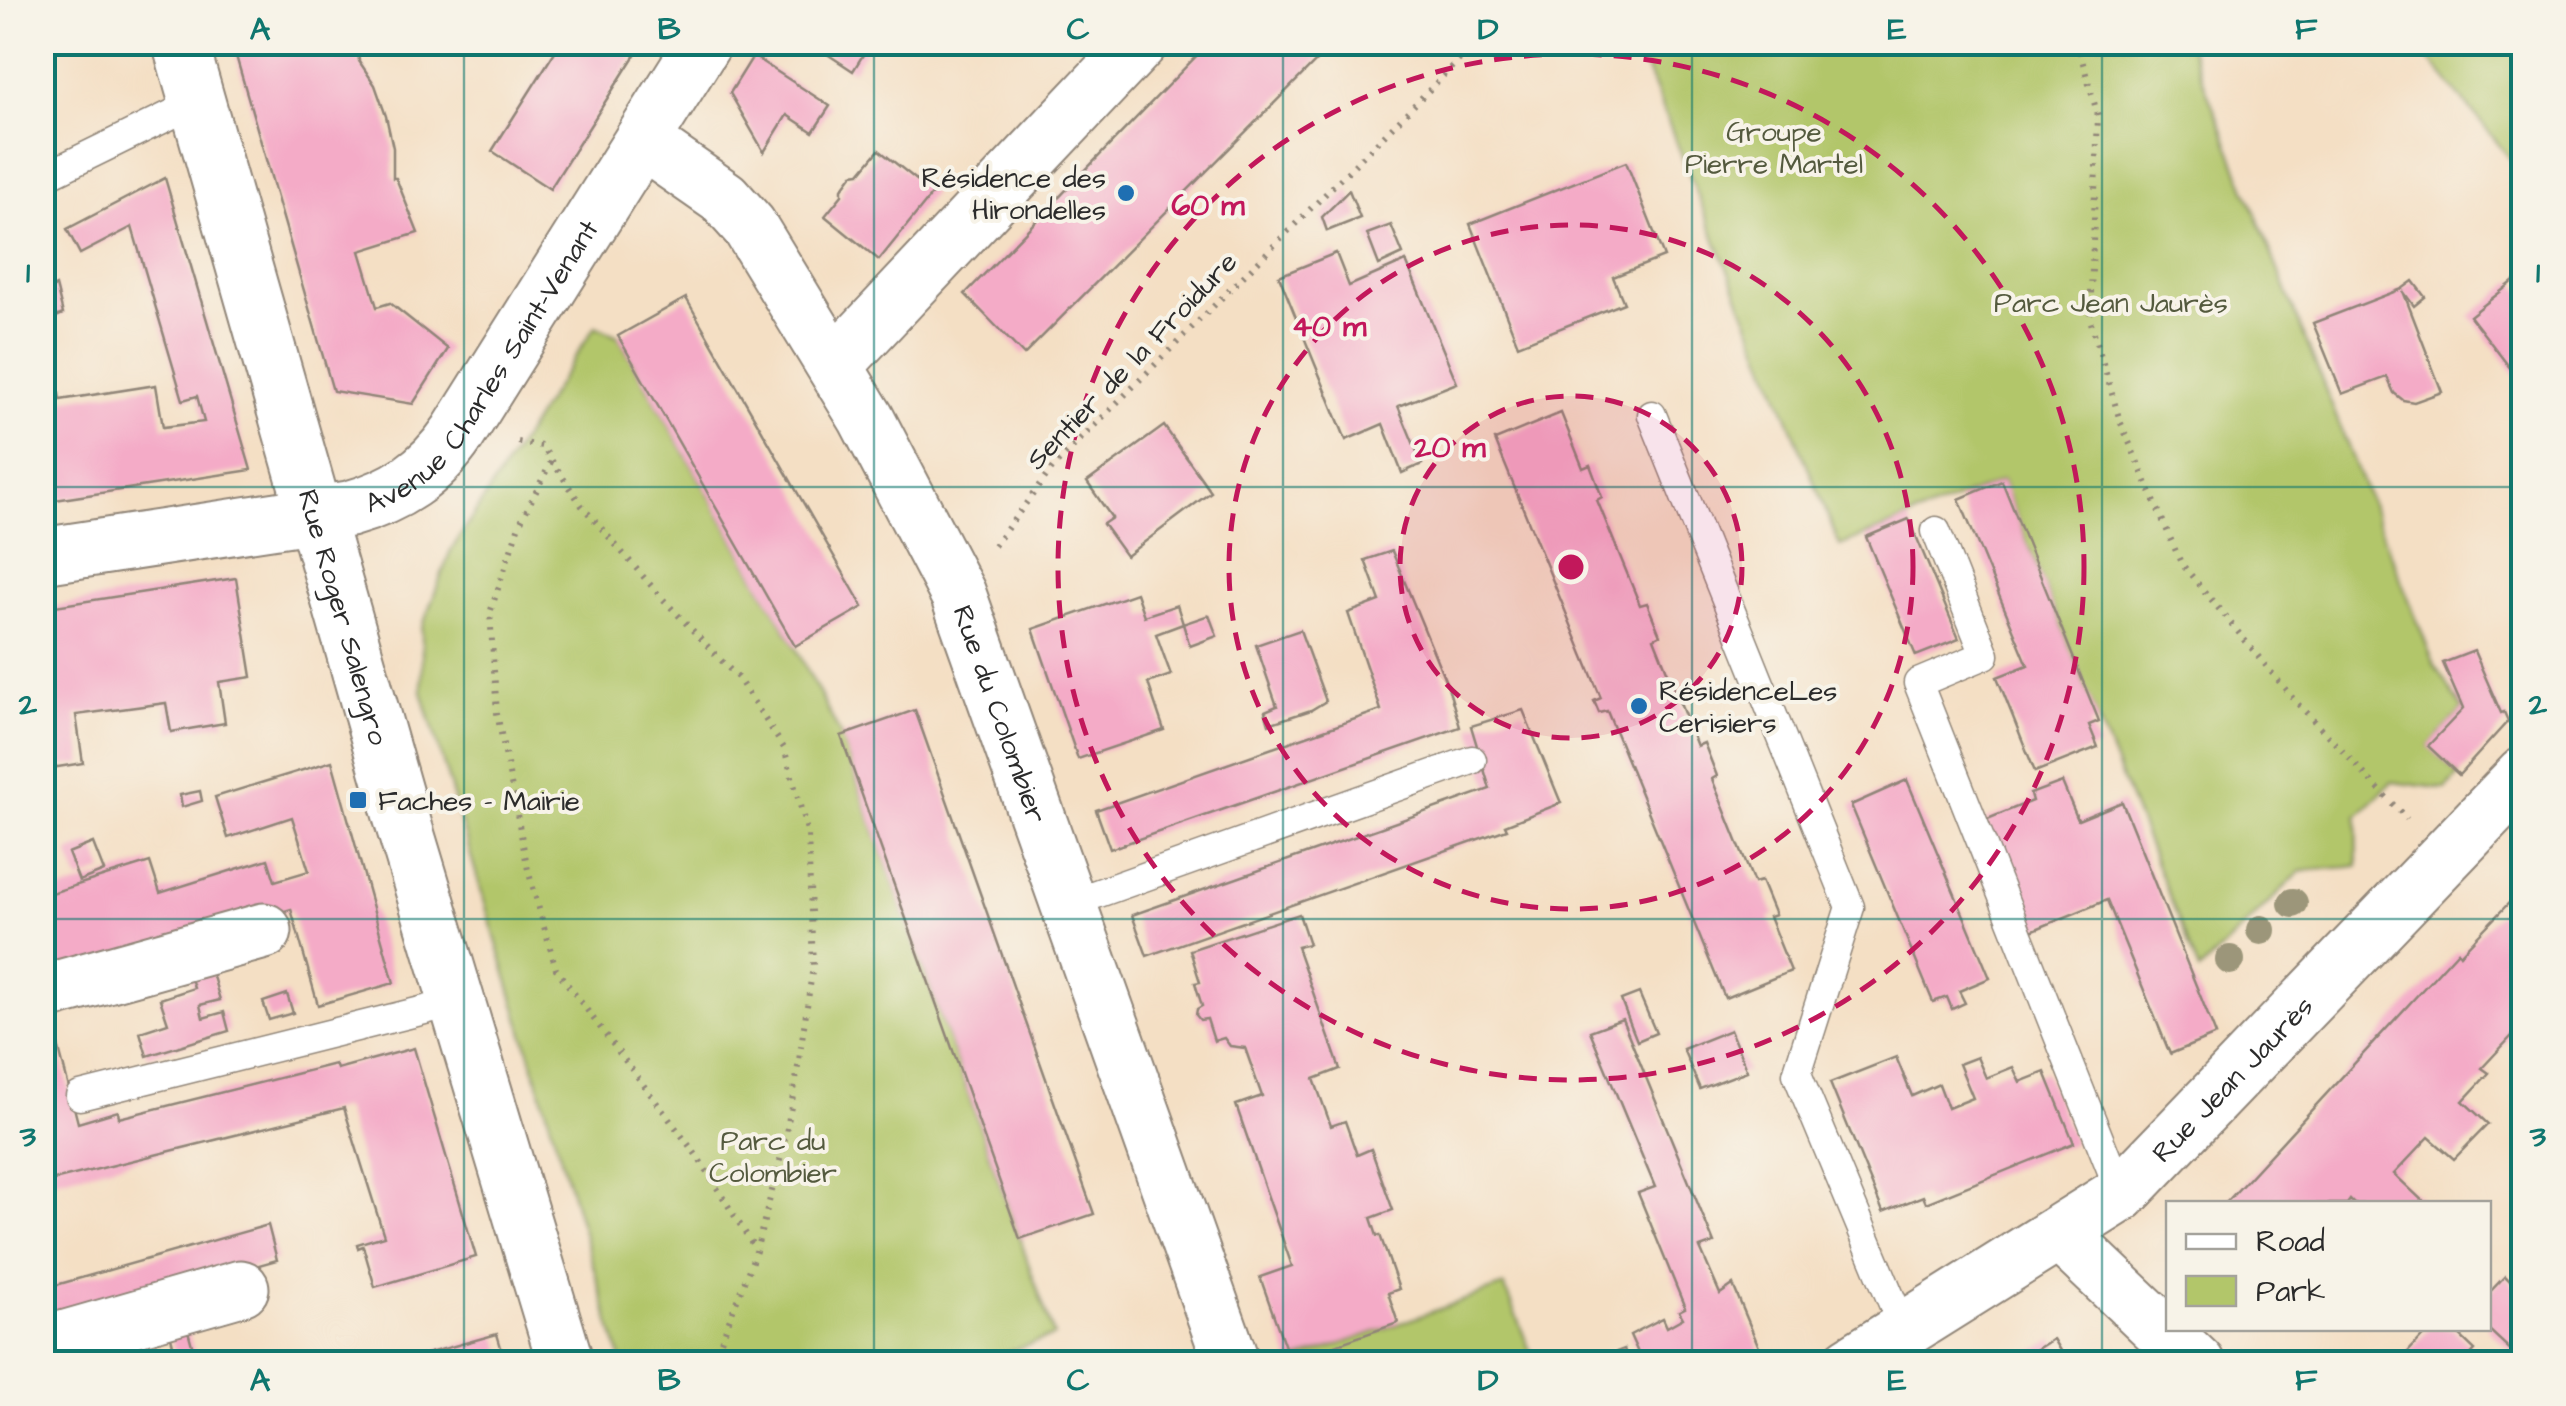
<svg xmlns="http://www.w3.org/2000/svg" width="2566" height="1406" font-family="'Architects Daughter',sans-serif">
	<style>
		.green { fill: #b2c66a; stroke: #6e784a; stroke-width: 2.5 }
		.building { fill: #f4abc7 }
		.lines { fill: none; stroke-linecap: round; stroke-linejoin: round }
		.service-casing { stroke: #908578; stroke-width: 31 }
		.minor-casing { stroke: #908578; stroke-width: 59 }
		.path { stroke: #908578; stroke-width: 6; stroke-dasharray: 2.5 8; stroke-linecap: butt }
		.service { stroke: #fff; stroke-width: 28 }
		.minor { stroke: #fff; stroke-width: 55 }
		.tree { fill: #9c967a }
		.grid { fill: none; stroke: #0f766e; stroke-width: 2.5; stroke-opacity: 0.55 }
		.ring { fill: none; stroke: #c2185b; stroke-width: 5; stroke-dasharray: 18 12 }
		.poi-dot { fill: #1f6fb2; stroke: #f7f3e8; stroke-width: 4 }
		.labels { text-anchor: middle; stroke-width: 8; stroke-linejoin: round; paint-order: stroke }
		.park-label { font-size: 28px; fill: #545a3e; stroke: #f7f3e8 }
		.poi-label { font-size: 28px; fill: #2b2b2b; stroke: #f7f3e8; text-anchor: start }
		.street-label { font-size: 28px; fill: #2b2b2b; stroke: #f7f3e8 }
		.centre { fill: #c2185b; stroke: #f7f3e8; stroke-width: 5 }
		.ring-label { font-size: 30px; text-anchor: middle; font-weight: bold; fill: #c2185b; stroke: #f7f3e8; stroke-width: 8; stroke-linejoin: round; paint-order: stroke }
		.neatline { fill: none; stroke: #0f766e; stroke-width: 4 }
		.grid-label { font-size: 32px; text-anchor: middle; font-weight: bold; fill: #0f766e }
	</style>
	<rect width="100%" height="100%" fill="#f7f3e8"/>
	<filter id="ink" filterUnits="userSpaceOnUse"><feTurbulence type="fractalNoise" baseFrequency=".01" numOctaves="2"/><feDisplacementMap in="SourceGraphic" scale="20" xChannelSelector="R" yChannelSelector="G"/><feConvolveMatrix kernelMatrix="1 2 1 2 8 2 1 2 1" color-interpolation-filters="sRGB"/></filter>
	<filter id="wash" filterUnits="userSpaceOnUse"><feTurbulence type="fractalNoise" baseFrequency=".0048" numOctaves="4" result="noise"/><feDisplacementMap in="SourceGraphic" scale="40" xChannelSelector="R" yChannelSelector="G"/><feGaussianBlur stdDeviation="2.25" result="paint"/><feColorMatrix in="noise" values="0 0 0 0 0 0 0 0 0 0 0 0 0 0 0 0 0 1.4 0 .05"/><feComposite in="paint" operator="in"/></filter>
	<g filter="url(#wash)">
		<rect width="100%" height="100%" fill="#f4dfc4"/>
		<g class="green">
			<polygon points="1636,43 2188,43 2435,666 2463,709 2429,746 2459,775 2446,789 2392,782 2357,816 2358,866 2301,871 2199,971 2002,481 1840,546"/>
			<polygon points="2416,43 2523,43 2523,174"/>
			<polygon points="595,326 618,336 795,646 841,736 1054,1336 974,1363 622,1363 422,692 422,628 450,552"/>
			<polygon points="1504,1286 1535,1363 1285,1364"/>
		</g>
		<g id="blocks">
			<g class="building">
				<polygon points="232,42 357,42 359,61 375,85 386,116 393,148 393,178 396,178 418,233 360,251 377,307 390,303 448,349 413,404 333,391"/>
				<polygon points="561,42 643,42 550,189 492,151"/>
				<polygon points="809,42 871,42 853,71"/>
				<polygon points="1210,42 1335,42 1024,355 965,294"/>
				<polygon points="753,56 830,106 813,132 787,115 764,152 730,93"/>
				<polygon points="879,150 933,193 879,260 825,216 842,195 842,189 853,174 860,173"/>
				<polygon points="1626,162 1664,257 1613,277 1624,303 1518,345 1470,224"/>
				<polygon points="165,178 251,470 42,502 42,379 57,377 60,400 156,385 163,427 204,422 197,396 183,400 132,227 80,254 67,229"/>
				<polygon points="1349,190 1360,218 1327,231 1322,217"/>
				<polygon points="1391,225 1403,254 1379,265 1367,234"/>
				<polygon points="1336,253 1349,286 1406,261 1457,383 1398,406 1422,464 1402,473 1383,424 1346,440 1279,276"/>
				<polygon points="2413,281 2425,297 2414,306 2403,291 2442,392 2414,402 2403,400 2394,393 2387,377 2342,394 2313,323 2402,289"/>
				<polygon points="2514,281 2524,293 2524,386 2470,316"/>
				<polygon points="56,286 63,314 42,323 42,293"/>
				<polygon points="686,298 863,607 795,646 618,336"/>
				<polygon points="1561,413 1583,468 1590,465 1602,497 1597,500 1640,605 1647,603 1660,635 1654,638 1697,746 1704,743 1717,776 1712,779 1754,883 1761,881 1775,915 1769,917 1791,971 1725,998 1607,711 1599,713 1594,701 1601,698 1495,440"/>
				<polygon points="1164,426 1211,492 1126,556 1103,524 1112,518 1087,482"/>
				<polygon points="2002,481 2099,721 2089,725 2098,747 2035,772 1997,677 2028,665 1959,499"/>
				<polygon points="1909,519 1959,639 1916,656 1866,537"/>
				<polygon points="1392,551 1448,687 1460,727 1110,849 1096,810 1381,710 1348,613 1380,601 1365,560"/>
				<polygon points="236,578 252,677 219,682 225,723 171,732 166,703 76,715 83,763 45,769 42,748 42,608"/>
				<polygon points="1136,593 1144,616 1177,605 1183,624 1209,615 1217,636 1190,646 1183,624 1156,634 1171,675 1148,683 1164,730 1078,759 1033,629"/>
				<polygon points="1300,630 1326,701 1311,710 1269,724 1265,711 1277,706 1256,645"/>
				<polygon points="2474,651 2501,713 2504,712 2508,721 2459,775 2428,746 2463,709 2443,663"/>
				<polygon points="915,710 1094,1214 1020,1239 841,736"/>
				<polygon points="1523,710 1561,803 1505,825 1507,829 1147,956 1132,915 1490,789 1471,726"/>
				<polygon points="332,761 394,983 318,1005 291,909 143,954 42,977 42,896 150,862 160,893 268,859 275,881 309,871 292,817 228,838 215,797"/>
				<polygon points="1907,780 1990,978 1959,991 1965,1003 1952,1009 1947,997 1933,1002 1851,805"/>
				<polygon points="2062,782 2078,820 2122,802 2216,1035 2170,1054 2107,900 2031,931 1985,820 2032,801 2030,794"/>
				<polygon points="200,791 202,801 182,807 180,795"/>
				<polygon points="93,843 104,871 79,881 68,853"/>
				<polygon points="2524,887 2524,1023 2482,1068 2489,1073 2463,1101 2488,1124 2454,1159 2429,1137 2394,1174 2426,1204 2354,1204 2350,1200 2347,1204 2225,1204 2458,951 2460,954"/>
				<polygon points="1299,914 1309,944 1297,947 1340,1069 1314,1079 1331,1126 1345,1121 1357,1155 1371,1149 1393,1210 1371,1218 1377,1236 1380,1235 1399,1289 1388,1293 1398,1323 1290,1361 1260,1277 1292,1266 1236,1105 1262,1096 1245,1048 1230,1046 1224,1038 1214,1041 1207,1019 1200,1020 1196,1015 1197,1009 1202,1006 1195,983 1200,982 1190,950"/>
				<polygon points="209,963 220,1000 200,1005 203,1018 224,1012 229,1031 147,1056 140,1032 168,1023 160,999 194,988 188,968"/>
				<polygon points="1639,993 1656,1033 1637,1041 1621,1000"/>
				<polygon points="287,994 293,1013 269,1020 263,1002"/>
				<polygon points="47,1002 78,1123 118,1111 119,1118 335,1064 337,1069 414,1048 476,1257 375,1287 363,1246 358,1248 357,1244 384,1236 344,1108 42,1183 42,1003"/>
				<polygon points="1622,1019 1714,1243 1700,1248 1720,1294 1733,1285 1766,1364 1643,1364 1630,1335 1663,1318 1667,1327 1683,1318 1679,1311 1685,1308 1638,1193 1655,1187 1590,1031"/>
				<polygon points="1730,1030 1747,1071 1700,1089 1683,1049"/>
				<polygon points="1896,1057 1912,1096 1939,1084 1948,1108 1973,1098 1959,1064 1977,1057 1986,1078 2013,1067 2020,1082 2045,1072 2074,1143 1926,1203 1923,1196 1883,1212 1830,1083"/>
				<polygon points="268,1225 277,1260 42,1326 42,1289"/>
				<polygon points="2505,1276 2521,1292 2524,1289 2524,1353 2517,1356 2488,1329 2488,1294"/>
				<polygon points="183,1312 197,1364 178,1364 166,1318"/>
				<polygon points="2430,1328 2452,1328 2475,1350 2462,1364 2397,1364"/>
				<polygon points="497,1334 506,1364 397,1364 397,1362"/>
				<polygon points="2053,1339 2068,1364 2014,1364 2029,1354"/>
				<polygon points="1624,1349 1630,1364 1587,1364 1587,1363"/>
			</g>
		</g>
	</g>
	<g filter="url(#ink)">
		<use href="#blocks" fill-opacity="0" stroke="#908578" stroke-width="2.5"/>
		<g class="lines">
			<defs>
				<g id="service">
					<polyline points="42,178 197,102"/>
					<polyline points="1652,415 1850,907 1797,1074 1904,1330"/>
					<polyline points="1936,531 1985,655 1918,683 2121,1194"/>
					<polyline points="1068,904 1472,760"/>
					<polyline points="80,1096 457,1002"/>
				</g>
				<g id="minor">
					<path id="s1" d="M180 42 401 816 566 1364"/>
					<path id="s2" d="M642 141 724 198 749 226 866 418 958 594 1232 1364"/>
					<polyline points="835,365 1140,42"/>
					<path id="s3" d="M42 556 349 509C396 496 430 474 458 433L704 42"/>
					<polyline points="42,993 264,931"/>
					<polyline points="2060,1234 2197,1364"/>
					<polyline points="42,1345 241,1288"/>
					<path id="s4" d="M1850 1364 2121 1194 2524 775"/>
				</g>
			</defs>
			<use href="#service" class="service-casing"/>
			<use href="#minor" class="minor-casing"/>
			<g class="path">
				<polyline points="2077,42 2098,116 2090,319 2120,421 2181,563 2296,702 2407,819"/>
				<polyline points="518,442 542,446 582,506 661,597 738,678 784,748 808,834 813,966 796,1080 783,1149 756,1251 712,1364"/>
				<polyline points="551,462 519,525 490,613 497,713 528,870 556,969 697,1156 756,1250"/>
				<polyline points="994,546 1054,466 1477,42"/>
			</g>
			<use href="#service" class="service"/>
			<use href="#minor" class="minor"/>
		</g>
		<g class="tree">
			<circle cx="2293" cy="903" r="15"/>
			<circle cx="2261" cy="930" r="15"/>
			<circle cx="2230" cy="960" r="15"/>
		</g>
	</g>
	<path class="grid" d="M464 42V1364M874 42V1364M1283 42V1364M1692 42V1364M2102 42V1364M42 487H2524M42 919H2524"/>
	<circle cx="1571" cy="567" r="171" fill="#c2185b" fill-opacity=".12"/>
	<g class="ring">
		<circle cx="1571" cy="567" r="171"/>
		<circle cx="1571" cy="567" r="342"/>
		<circle cx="1571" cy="567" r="513"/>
	</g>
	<g class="poi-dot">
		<circle cx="1126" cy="193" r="10"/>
		<circle cx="1639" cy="706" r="10"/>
		<rect x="348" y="790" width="20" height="20" rx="5"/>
	</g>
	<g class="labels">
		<g class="park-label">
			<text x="1774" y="141">Groupe<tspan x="1774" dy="32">Pierre Martel</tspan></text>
			<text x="2111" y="312">Parc Jean Jaurès</text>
			<text x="773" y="1150">Parc du<tspan x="773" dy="32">Colombier</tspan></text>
		</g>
		<g class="poi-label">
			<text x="1106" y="187" text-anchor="end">Résidence des<tspan x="1106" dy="32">Hirondelles</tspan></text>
			<text x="1659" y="700">RésidenceLes<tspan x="1659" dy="32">Cerisiers</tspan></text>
			<text x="378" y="810">Faches – Mairie</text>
		</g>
		<g class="street-label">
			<text dy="10" stroke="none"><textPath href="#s3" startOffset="512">Avenue Charles Saint-Venant</textPath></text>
			<text transform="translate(1131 360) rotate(-46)" y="10">Sentier de la Froidure</text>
			<text dy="10" stroke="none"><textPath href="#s1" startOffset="598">Rue Roger Salengro</textPath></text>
			<text dy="10" stroke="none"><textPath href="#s2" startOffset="688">Rue du Colombier</textPath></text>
			<text dy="10" stroke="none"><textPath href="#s4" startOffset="480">Rue Jean Jaurès</textPath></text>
		</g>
	</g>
	<circle cx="1571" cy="567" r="15" class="centre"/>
	<g class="ring-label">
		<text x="1208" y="215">60 m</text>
		<text x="1329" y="336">40 m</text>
		<text x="1450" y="457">20 m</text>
	</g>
	<rect width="2566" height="1406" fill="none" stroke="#f7f3e8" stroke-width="110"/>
	<rect x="2166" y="1201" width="325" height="130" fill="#f7f3e8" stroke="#a5a39c" stroke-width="2.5"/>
	<rect x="2186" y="1234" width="50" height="15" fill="#ffffff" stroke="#a5a39c" stroke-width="2.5"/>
	<text x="2256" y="1251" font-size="30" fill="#2b2b2b">Road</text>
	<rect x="2186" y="1276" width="50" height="30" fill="#b2c66a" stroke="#a5a39c" stroke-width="2.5"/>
	<text x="2256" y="1301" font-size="30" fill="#2b2b2b">Park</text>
	<rect x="55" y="55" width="2456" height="1296" class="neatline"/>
	<g class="grid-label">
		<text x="260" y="39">A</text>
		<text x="669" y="39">B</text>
		<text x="1078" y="39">C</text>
		<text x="1488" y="39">D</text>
		<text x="1897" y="39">E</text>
		<text x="2306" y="39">F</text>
		<text x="28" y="282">1</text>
		<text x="2538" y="282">1</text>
		<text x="28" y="714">2</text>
		<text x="2538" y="714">2</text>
		<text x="28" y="1146">3</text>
		<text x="2538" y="1146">3</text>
		<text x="260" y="1390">A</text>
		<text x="669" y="1390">B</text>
		<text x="1078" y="1390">C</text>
		<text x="1488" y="1390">D</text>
		<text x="1897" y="1390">E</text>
		<text x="2306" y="1390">F</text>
	</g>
</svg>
